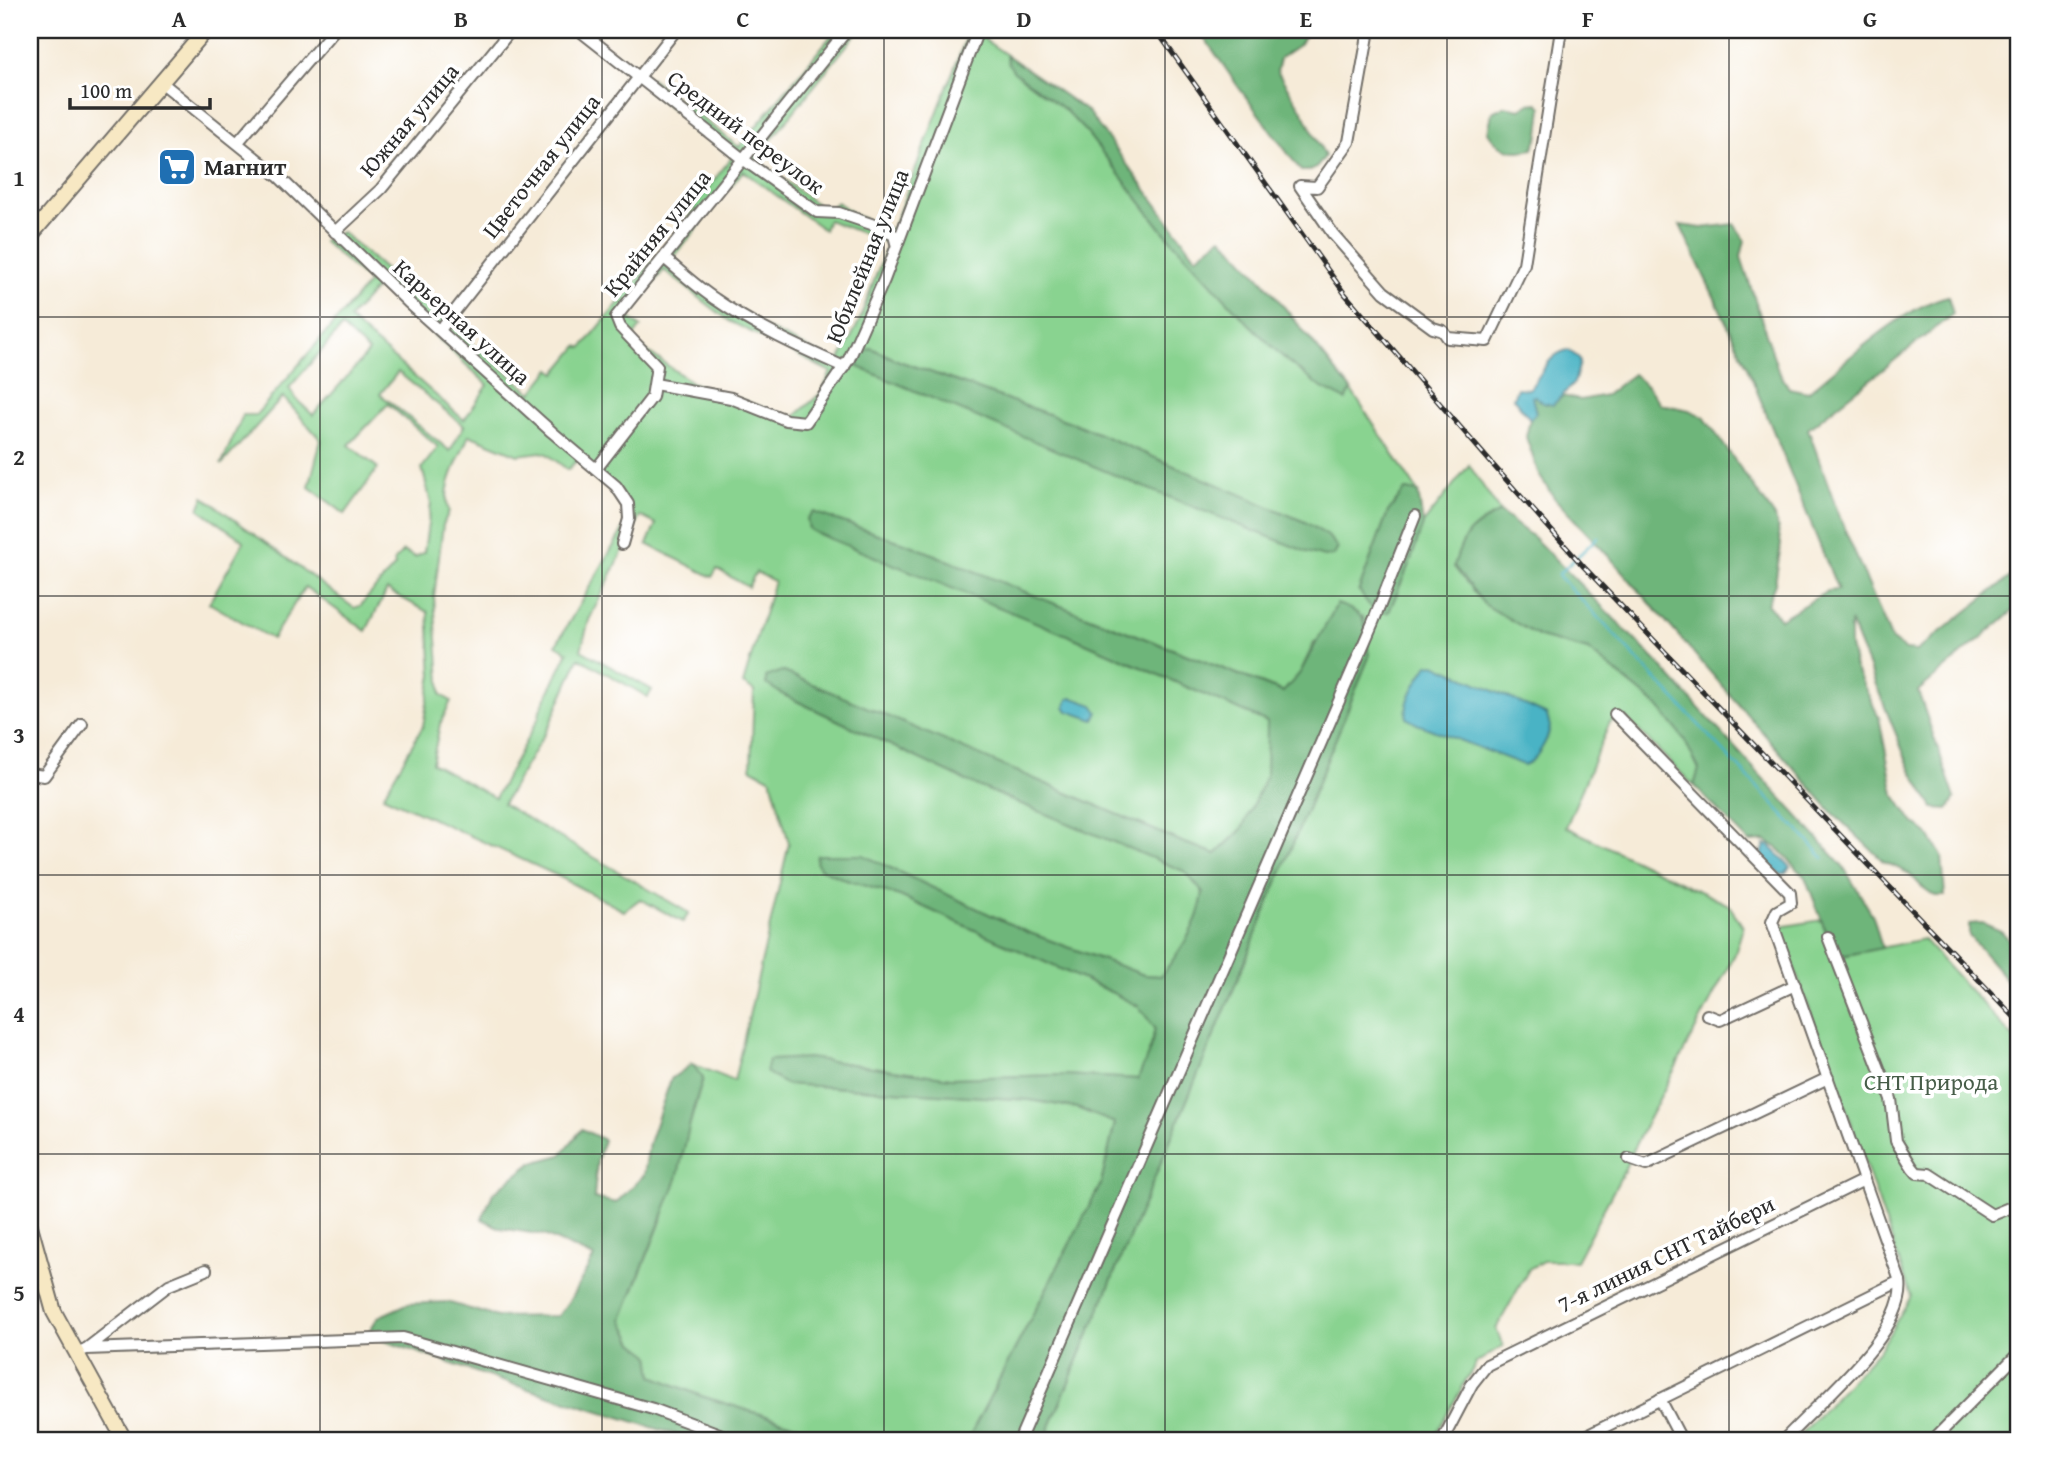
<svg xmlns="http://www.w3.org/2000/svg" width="2049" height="1471" font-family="'Gentium Book Plus',serif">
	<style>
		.green { fill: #89d390; stroke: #5a7f5e; stroke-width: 2; fill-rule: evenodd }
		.forest { fill: #6eb57a; stroke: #4c7052; stroke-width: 2 }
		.water { fill: #48b3c5; stroke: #3a6f78; stroke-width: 2 }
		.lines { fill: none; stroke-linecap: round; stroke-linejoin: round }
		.stream { stroke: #48b3c5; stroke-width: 2.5 }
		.street-casing { stroke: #726e68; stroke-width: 14 }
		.secondary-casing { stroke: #726e68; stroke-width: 18 }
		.street { stroke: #fff; stroke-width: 10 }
		.secondary { stroke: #f7e8c3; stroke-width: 14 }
		.rail-casing { stroke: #2b2b2b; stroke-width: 5 }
		.rail { stroke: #fff; stroke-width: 2.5; stroke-dasharray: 8; stroke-linecap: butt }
		.grid { fill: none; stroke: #2b2b2b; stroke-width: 2; stroke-opacity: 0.55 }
		.labels { text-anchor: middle; stroke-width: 7; stroke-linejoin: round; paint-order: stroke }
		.street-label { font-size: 23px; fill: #2b2b2b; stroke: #fff }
		.poi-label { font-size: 23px; font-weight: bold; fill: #2b2b2b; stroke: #fff; text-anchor: start }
		.park-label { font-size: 23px; fill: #475d49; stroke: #fff }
		.neatline { fill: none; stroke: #2b2b2b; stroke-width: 2.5 }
		.grid-label { font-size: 23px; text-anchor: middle; font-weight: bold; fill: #2b2b2b }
	</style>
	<rect width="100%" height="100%" fill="#fff"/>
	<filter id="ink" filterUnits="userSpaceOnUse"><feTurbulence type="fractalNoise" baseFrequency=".0143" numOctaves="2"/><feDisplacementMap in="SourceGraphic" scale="14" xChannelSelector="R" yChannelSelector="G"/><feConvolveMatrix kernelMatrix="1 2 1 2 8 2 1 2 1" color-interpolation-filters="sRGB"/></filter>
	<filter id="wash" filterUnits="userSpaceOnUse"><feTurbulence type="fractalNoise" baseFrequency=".00686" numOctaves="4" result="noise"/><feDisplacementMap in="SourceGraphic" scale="28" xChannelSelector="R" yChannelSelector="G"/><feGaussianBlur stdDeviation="1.57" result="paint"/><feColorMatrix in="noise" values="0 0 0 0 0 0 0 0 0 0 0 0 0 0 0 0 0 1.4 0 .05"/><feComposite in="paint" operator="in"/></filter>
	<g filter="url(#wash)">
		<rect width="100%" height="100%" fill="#f6ebd8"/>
		<g class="green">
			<path d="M836 30H859L756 159 826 211 837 202 857 216 892 230 969 30H987L985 40 1007 55 1008 63 1064 109 1087 133 1164 232 1346 400 1351 390 1418 492 1405 490 1388 512 1359 590 1411 560 1423 524 1469 465 1500 512C1470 528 1463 533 1454 567L1484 604 1540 637 1588 650 1658 706 1684 739 1699 769 1694 786 1624 716 1610 722 1566 827 1729 905 1743 927 1735 954 1633 1149 1624 1171 1576 1261H1543L1529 1269 1496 1329 1503 1346 1476 1363 1432 1441H1044L1229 1000 1369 657 1363 616 1314 643 1300 673 1284 692 1040 598 913 546 813 512 807 519 809 528 1072 637 1268 722 1267 776 1242 829 1216 854 1182 842 782 671 784 695 973 784 1184 871 1203 892C1200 924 1180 951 1161 976L1144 975 1027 932 863 855 821 869 846 880 900 896 1113 993 1138 1006 1155 1028 1151 1047 1139 1079 1063 1075 951 1078 808 1058 785 1084 1030 1100 1077 1108 1115 1123 1101 1184 967 1441H848L701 1396 653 1376 650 1356 634 1343 622 1319 662 1219 703 1079 692 1064 734 1081 789 843 771 779 751 768 754 691 743 684 774 581 756 572 748 587 717 569 712 577 647 544 656 524 640 516 589 620 581 650 652 690 648 697 579 658 549 726 503 804 689 913 683 922 640 899 624 911 558 876 383 796 423 726 432 675 428 612 387 590 366 631 305 587 272 639 209 603 244 541 199 509 204 497 354 608 360 606 395 566 394 561 403 551 415 557 424 552 431 503 422 468 438 447 388 404 349 445 378 468 345 514 309 487 321 440 283 397 221 465 243 415H256L369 282 323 241 342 232 438 316 532 393 551 369 556 373 578 346 582 348 695 209 693 207 732 157 645 87 651 78 739 147ZM743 171 824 230 828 220 888 243 858 324 838 363 733 312 671 261ZM664 270 729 321 831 372 822 392 793 418 693 383 631 340 641 327 627 316ZM379 284 488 385 464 420 349 319ZM342 327 369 352 313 415 296 399 289 388ZM871 348 899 361 1076 424 1304 522 1136 484ZM398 372 464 426 450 451 380 394ZM469 435 518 455 541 452 547 454 568 470 577 460 621 497 625 510V526L556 645 568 652 540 710 539 717 495 798 432 763 440 724 451 701 441 695 434 597 443 525 449 511C440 489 461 456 469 435Z"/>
			<polygon points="1821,920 1837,957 1923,939 2019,1044 2019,1441 1794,1441 1881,1348 1911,1296 1848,1114 1779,927"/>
		</g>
		<g class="forest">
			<path d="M1199 30H1303L1305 35 1299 45 1280 58 1277 71 1303 112 1325 156C1318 167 1315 172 1301 171L1237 85Z"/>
			<polygon points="1007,55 1088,112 1196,257 1222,237 1264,282 1351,390 1346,400 1322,388 1287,361 1243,318 1164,232 1087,133 1064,109 1014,72 1008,63"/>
			<path d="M1538 103 1542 107 1539 135 1533 149C1513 154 1499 150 1488 132L1492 112 1505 106 1520 109 1528 104Z"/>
			<path d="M1734 224 1745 240 1741 257 1778 370 1789 388 1808 392C1845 362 1903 307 1948 296L1953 314 1808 429 1842 523 1892 640 1906 650 1916 651 2019 570V606L1918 691 1955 798 1948 809 1933 808 1909 766 1850 621V647L1855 668 1879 717 1894 794 1913 822 1928 834 1942 856 1945 896H1935L1921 886 1910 874 1883 861 1833 813 1615 563 1555 499 1539 475 1526 437 1530 419 1536 412 1532 397 1535 395C1547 407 1551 407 1563 396L1581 400 1606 395 1633 374 1648 387 1660 404 1689 410 1704 417 1775 517 1781 544 1775 584 1767 604 1780 619 1828 591 1838 590 1746 364 1680 225 1702 228Z"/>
			<polygon points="871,348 899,361 1076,424 1305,522 1328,536 1338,548 1334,555 1324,557 1307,552 1136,484 858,367 859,354"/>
			<path d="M1405 490 1418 492 1423 524 1411 560 1389 612C1372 614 1366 602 1359 590L1388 512Z"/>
			<path d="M813 512 913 546 1040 598 1283 692 1300 673 1337 604C1372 615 1364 624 1369 657L1229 1000 1044 1441H967L1101 1184 1115 1123 1077 1108 1030 1100 785 1084 766 1072 769 1060 808 1058 951 1078 1063 1075 1138 1079 1151 1047 1155 1028 1138 1006 1113 993 900 896 846 880 821 869 816 862 817 855H863L1027 932 1144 975 1161 976C1180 951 1200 924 1203 892L1184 871 973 784 784 695 766 684V677L782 671 1182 842 1216 854 1242 829 1266 776 1267 722 1072 637 816 533 809 529 807 519Z"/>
			<path d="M1500 512 1534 538 1655 660 1843 866 1873 916 1882 948 1836 957 1805 877 1778 848 1765 841 1749 842 1694 786 1699 769 1684 739 1658 706 1588 650 1540 637 1484 604 1454 566C1463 533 1470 528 1500 512Z"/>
			<polygon points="1982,923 2001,931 2019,950 2019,994 1969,936 1969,924"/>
			<polygon points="692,1064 703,1078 693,1110 677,1179 622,1319 634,1343 650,1355 653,1376 701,1396 848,1441 697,1441 505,1382 367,1335 378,1317 407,1304 447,1302 497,1317 558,1316 571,1298 594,1257 544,1235 500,1228 482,1219 493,1193 532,1163 561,1155 582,1129 604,1140 597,1161 594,1198 616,1203 644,1175 649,1143 671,1079"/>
		</g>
		<g class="water">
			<path d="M1568 350 1579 358 1580 363 1574 383 1553 405 1543 403 1535 396 1532 397 1536 413 1530 419 1513 398 1517 388 1529 389C1542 376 1547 354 1568 350Z"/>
			<path d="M1435 664 1547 715C1547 717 1550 725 1550 727 1548 740 1536 762 1524 765L1417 724 1407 718C1403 700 1419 679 1428 665Z"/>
			<polygon points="1073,698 1093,705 1098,712 1094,720 1068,711 1065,708 1068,699"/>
			<polygon points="1765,845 1770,846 1791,867 1785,873 1780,874 1761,856"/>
		</g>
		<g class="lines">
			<polyline class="stream" points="1598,537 1558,575 1824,858"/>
		</g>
	</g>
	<g filter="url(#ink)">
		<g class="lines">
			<defs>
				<g id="street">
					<polyline points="579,30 744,160 817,212 839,213 877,226 894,235 896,243"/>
					<polyline points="1369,30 1349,142 1317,187 1300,186 1333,234 1384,292 1433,328 1443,331 1448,338 1487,341 1524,264 1561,30"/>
					<polyline points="161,82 278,176 408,302 552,432 616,486 628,504 629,519 622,544"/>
					<polyline points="238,142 334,30"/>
					<polyline points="335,232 381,189 511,30"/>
					<path d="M664 258C681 272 697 287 715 299 755 327 799 347 844 367"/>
					<polyline points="440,330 676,30"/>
					<polyline points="655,384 731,398 786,420 806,422 849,359 884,280 978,30"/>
					<polyline points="597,468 652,397 657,366 620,327 616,317 847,30"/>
					<path d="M1615 714 1790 893 1791 903 1777 911 1772 922 1900 1281C1908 1332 1815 1405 1783 1441"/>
					<polyline points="30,774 44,776 82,724"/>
					<polyline points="1828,937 1891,1099 1896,1141 1912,1167 1917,1173 1929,1174 1992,1215 2019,1204"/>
					<polyline points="1707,1015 1720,1020 1795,985"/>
					<polyline points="1629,1159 1646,1165 1828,1078"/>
					<polyline points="86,1349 169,1285 206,1270"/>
					<polyline points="76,1353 86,1349 403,1338 653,1409 738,1441"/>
					<polyline points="1660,1399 1682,1441"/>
					<polyline points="1019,1441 1374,620 1415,516"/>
					<polyline points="1442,1441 1472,1384 1487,1365 1864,1180"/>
					<polyline points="1576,1441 1900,1281"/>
					<polyline points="1932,1441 2019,1353"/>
				</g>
				<g id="secondary">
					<polyline points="30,236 206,30"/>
					<polyline points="30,1226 54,1312 125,1441"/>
				</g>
			</defs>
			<use href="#street" class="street-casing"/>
			<use href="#secondary" class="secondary-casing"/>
			<use href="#street" class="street"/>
			<use href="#secondary" class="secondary"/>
			<defs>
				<polyline id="rail" points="1156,30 1345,294 1493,465 1584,567 2019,1022"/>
			</defs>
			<use href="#rail" class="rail-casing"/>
			<use href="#rail" class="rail"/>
		</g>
	</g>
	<path class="grid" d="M320 30V1441M602 30V1441M884 30V1441M1165 30V1441M1447 30V1441M1729 30V1441M30 317H2019M30 596H2019M30 875H2019M30 1154H2019"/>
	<defs>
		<symbol id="supermarket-square" viewBox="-11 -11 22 22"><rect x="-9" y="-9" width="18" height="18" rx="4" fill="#1f6fb2" stroke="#fff"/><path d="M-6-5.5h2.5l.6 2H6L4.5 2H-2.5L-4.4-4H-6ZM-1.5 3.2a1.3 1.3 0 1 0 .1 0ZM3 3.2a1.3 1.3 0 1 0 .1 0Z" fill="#fff"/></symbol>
	</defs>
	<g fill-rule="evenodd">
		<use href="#supermarket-square" x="155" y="145" width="44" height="44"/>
	</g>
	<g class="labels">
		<g class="street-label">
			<text transform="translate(409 120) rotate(-50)" y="8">Южная улица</text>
			<text transform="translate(746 132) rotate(37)" y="8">Средний переулок</text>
			<text transform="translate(541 166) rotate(-52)" y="8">Цветочная улица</text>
			<text transform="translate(657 233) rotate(-51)" y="8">Крайняя улица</text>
			<text transform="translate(867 256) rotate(-68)" y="8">Юбилейная улица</text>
			<text transform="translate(462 322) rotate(42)" y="8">Карьерная улица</text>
			<text transform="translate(1666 1254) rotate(-26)" y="8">7-я линия СНТ Тайбери</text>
		</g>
		<g class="poi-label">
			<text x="204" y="175">Магнит</text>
		</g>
		<g class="park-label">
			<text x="1931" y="1090">СНТ Природа</text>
		</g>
	</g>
	<rect width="2049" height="1471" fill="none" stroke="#fff" stroke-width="77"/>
	<path d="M70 98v10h140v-10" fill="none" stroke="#2b2b2b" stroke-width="3.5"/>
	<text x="80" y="98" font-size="21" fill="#2b2b2b" stroke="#ffffff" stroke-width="5" paint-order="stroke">100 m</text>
	<rect x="38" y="38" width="1972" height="1394" class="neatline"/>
	<g class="grid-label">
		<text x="179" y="27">A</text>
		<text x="461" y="27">B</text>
		<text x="743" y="27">C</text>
		<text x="1024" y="27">D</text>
		<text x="1306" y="27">E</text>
		<text x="1588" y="27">F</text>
		<text x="1870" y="27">G</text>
		<text x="19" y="186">1</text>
		<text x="19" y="465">2</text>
		<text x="19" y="743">3</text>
		<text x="19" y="1022">4</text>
		<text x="19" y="1301">5</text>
	</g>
</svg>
